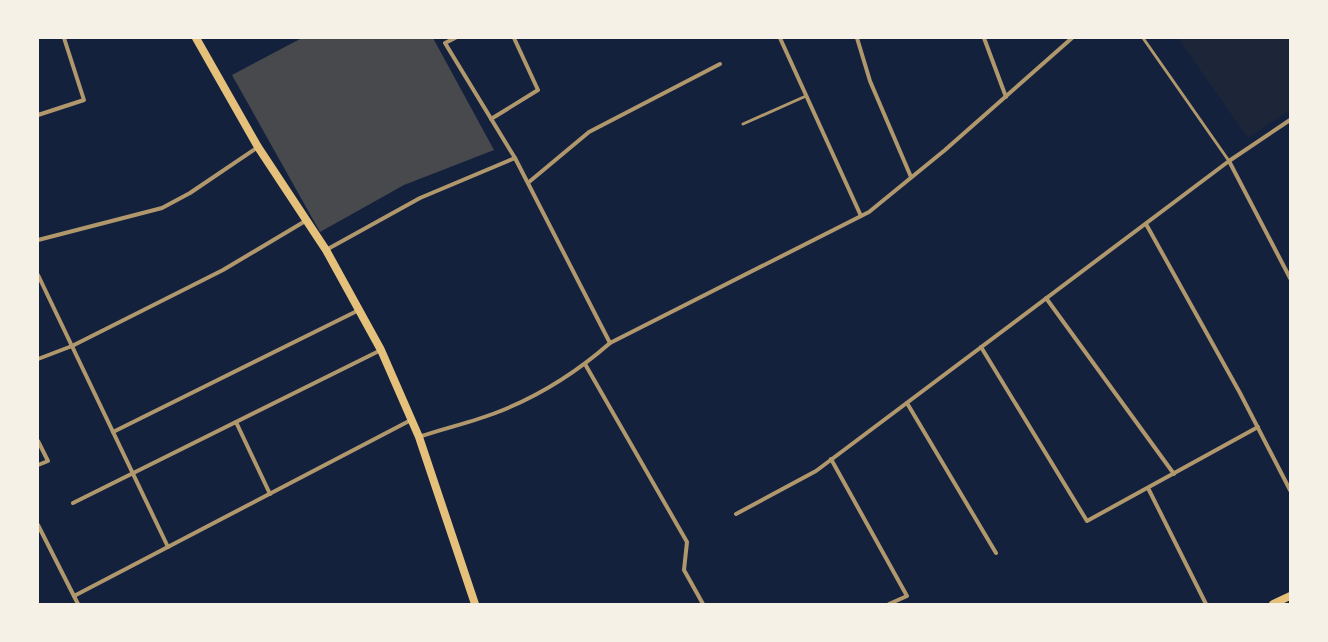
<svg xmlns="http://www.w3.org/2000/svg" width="1328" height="642" font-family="'PT Sans Narrow',sans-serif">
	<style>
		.green { fill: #1d2539 }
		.building { fill: #48494c }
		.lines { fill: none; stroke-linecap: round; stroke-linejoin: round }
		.service { stroke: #b1986c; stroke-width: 3 }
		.minor { stroke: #b1986c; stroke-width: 4 }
		.secondary { stroke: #e5c07b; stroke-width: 8 }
	</style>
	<rect width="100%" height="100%" fill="#14213d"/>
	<polygon class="green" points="1178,38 1290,38 1290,110 1248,138"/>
	<polygon class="building" points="302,38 433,38 494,150 404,185 320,232 232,75"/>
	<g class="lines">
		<g class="service">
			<polyline points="1143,38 1229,161"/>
			<polyline points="743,124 806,96"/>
		</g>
		<g class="minor">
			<polyline points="780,38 861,216"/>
			<polyline points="857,38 870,81 911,177"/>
			<polyline points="984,38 1006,97"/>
			<polyline points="38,115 84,100 64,38"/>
			<polyline points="491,119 538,90 514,38"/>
			<polyline points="515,158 610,343"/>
			<polyline points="1229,161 1290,278"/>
			<polyline points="529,182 589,132 720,64"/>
			<polyline points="1146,224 1240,393 1290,490"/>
			<polyline points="38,240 162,208 190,193 258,147"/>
			<polyline points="326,250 420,198 515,158 445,43 455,38"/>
			<polyline points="38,275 168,547"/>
			<polyline points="1046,298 1174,474"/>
			<polyline points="981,347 1087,521 1258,427"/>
			<polyline points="38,359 72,346 223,270 307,220"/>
			<polyline points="585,364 687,542 684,570 703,604"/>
			<polyline points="907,403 996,553"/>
			<polyline points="236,422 270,494"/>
			<polyline points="113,432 359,310"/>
			<path d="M419 437C445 428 473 422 498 412 539 396 578 371 610 343L869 212 945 150 1072 38"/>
			<polyline points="38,441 48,461 38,465"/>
			<polyline points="831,459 907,596 889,604"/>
			<polyline points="1148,488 1206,604"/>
			<polyline points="73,503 381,350"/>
			<polyline points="736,514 816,471 1229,161 1290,120"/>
			<polyline points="38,525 78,604"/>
			<polyline points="74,596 411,420"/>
		</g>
		<g class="secondary">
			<polyline points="196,38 258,147 326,250 381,350 419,437 475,604"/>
			<polyline points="1273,604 1290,596"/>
		</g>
	</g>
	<rect width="1328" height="642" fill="none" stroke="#f6f1e7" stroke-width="78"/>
</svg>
